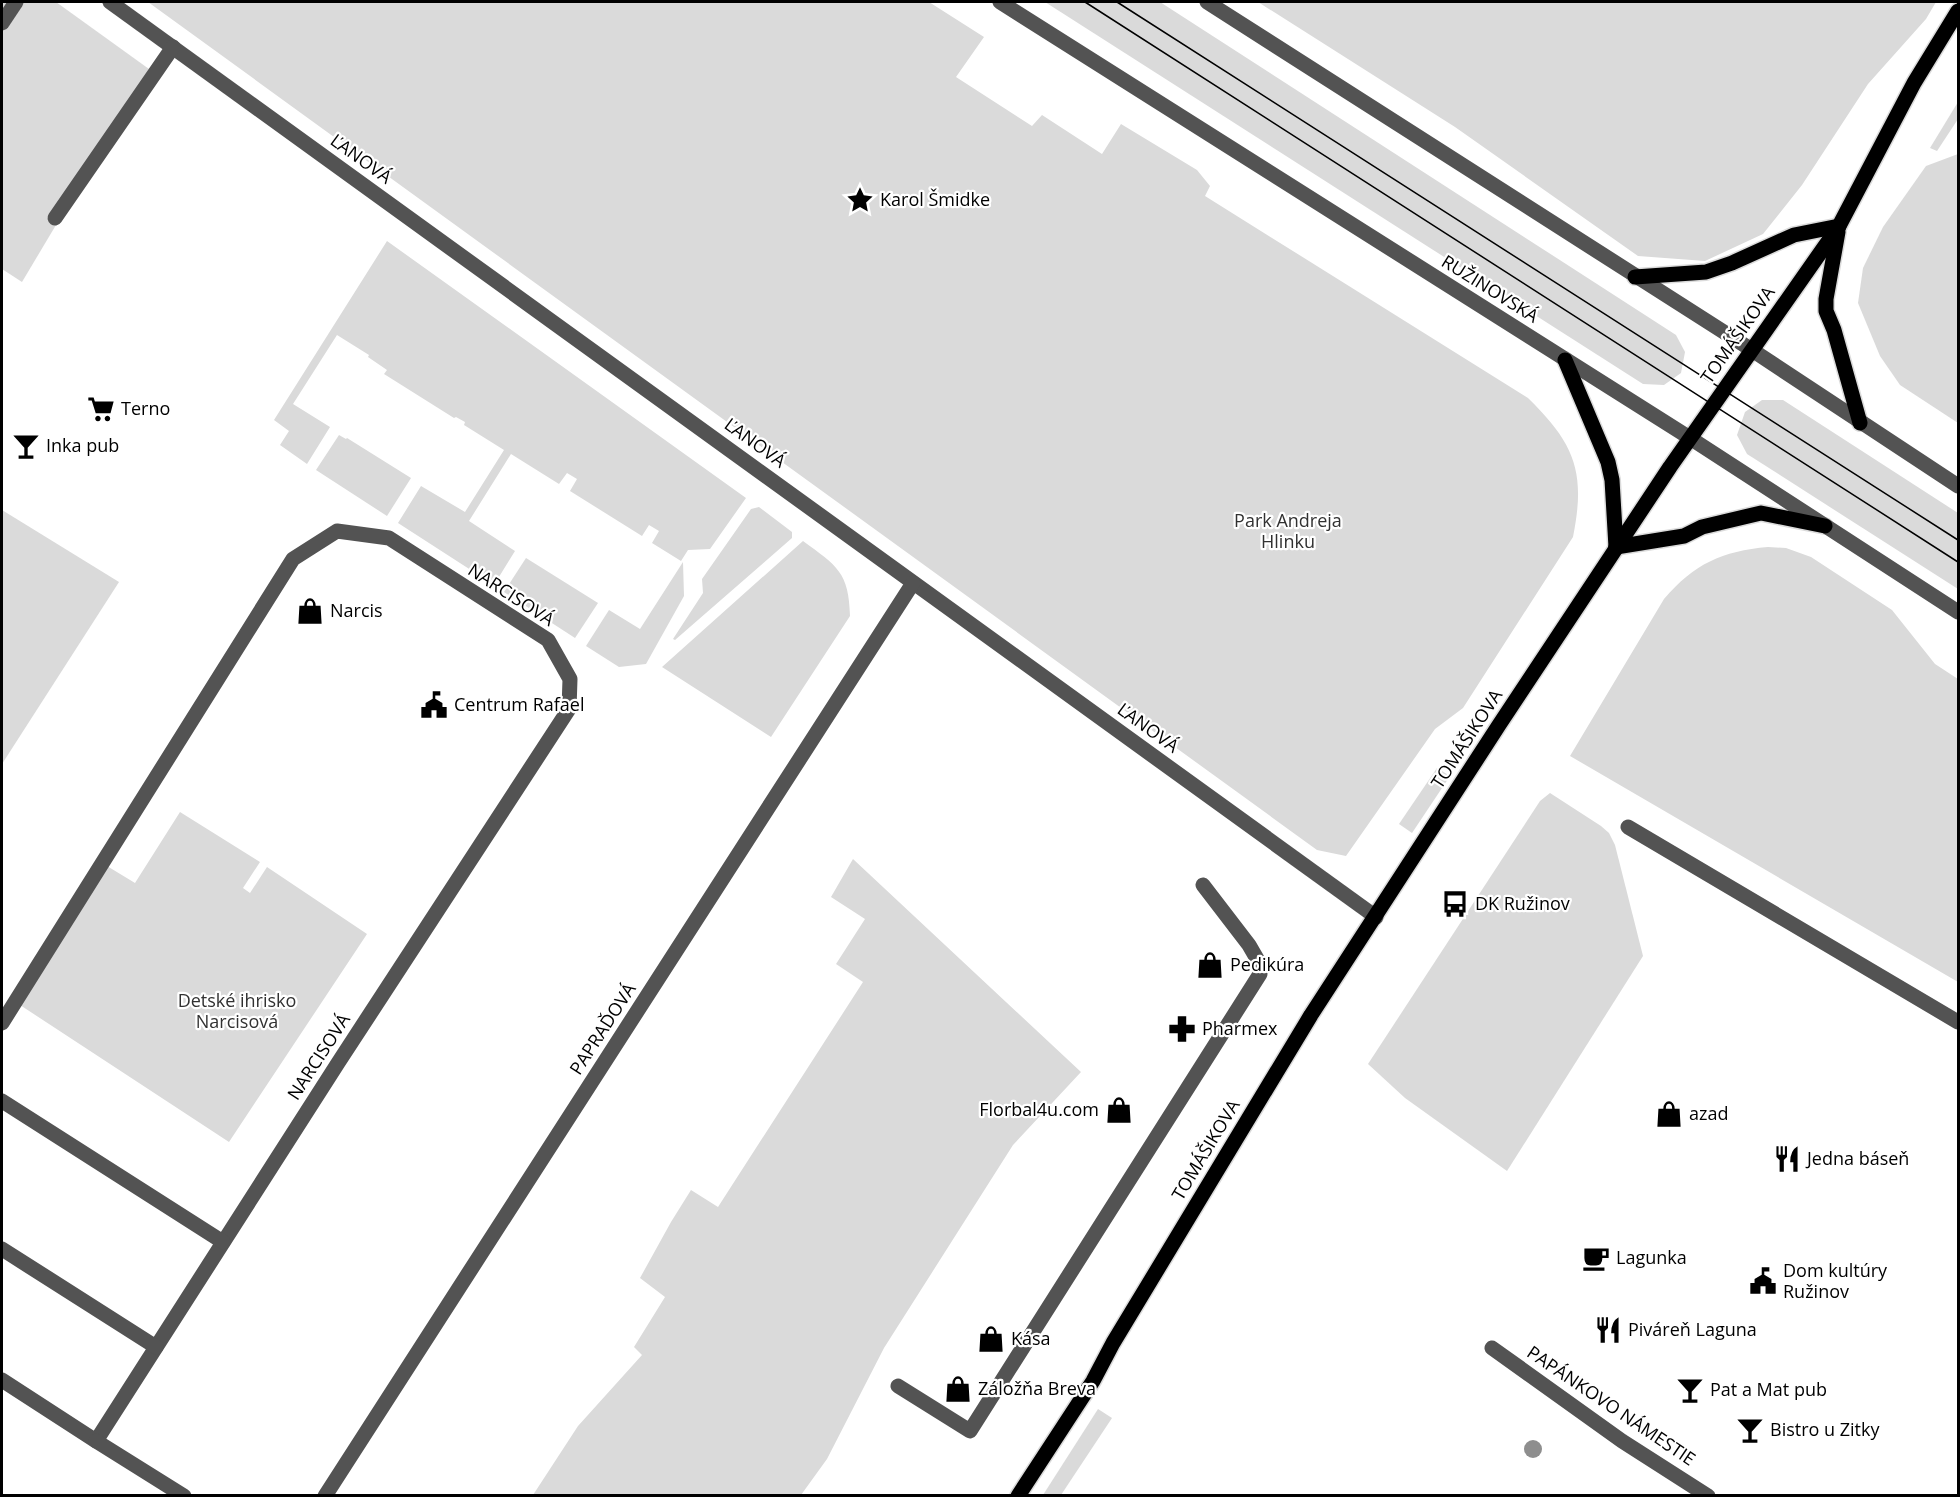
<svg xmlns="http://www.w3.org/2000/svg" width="1960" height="1497" font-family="'Open Sans',sans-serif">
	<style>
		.green { fill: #dadada }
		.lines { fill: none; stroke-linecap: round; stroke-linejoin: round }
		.major-casing { stroke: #dbdbdb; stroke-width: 18 }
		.minor { stroke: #535353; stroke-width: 15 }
		.major { stroke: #000; stroke-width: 15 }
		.tram { stroke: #000; stroke-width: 1.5 }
		.tree { fill: #8e8e8e }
		.labels { text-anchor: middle; stroke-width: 4.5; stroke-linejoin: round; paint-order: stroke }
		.street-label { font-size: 18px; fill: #000; stroke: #fff }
		.poi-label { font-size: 18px; fill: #000; stroke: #fff; text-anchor: start }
		.park-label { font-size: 18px; fill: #313131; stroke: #fff }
	</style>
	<rect width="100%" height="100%" fill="#fff"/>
	<g class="green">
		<polygon points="2,2 56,2 149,69 22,282 2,269"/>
		<path d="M148 2H929L984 37 956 77 1032 126 1042 115 1102 154 1121 124 1197 170 1210 186 1205 196 1528 398C1575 444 1586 472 1573 537L1463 708 1435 729 1346 856 1317 850Z"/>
		<polygon points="1045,2 1160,2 1676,335 1685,352 1681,373 1664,385 1643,384"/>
		<polygon points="1258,2 1936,2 1926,19 1868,84 1802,185 1763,234 1705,261 1638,256 1455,127"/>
		<polygon points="1958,102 1958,119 1937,151 1930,148"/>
		<polygon points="1958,154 1958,423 1900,385 1880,356 1858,303 1863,268 1883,227 1926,166"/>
		<polygon points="387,241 746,498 710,549 688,550 681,561 652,543 659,531 649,525 642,536 570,491 577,479 567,473 559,484 511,454 469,521 515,551 494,585 398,523 421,486 465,512 504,450 464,425 465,422 456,417 454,418 384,374 387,370 368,357 369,355 337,335 293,404 330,427 307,464 280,445 289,431 274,420"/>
		<polygon points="1762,400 1783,400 1958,513 1958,589 1747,454 1737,435 1745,412"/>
		<polygon points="339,435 346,439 347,438 411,478 387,516 316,470"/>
		<polygon points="759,507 792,532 792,538 675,640 673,639 703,593 702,579 751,509"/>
		<polygon points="2,510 119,582 2,764"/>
		<path d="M803 541C837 566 849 572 850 616L771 737 662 667Z"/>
		<path d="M1768 547 1786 548 1811 557 1892 610 1935 664 1958 679V982L1570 756 1664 599C1694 564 1722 551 1768 547Z"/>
		<polygon points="526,558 598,603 575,638 504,592"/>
		<polygon points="683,562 684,596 646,664 619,667 586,646 609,610 640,629"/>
		<polygon points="1437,768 1450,776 1412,833 1399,824"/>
		<polygon points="1550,793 1601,826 1609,833 1615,845 1643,956 1507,1171 1405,1098 1368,1064 1540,801"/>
		<polygon points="180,812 260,862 243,888 250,893 267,867 367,934 229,1142 20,1005 107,866 135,883"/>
		<polygon points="853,859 1081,1072 1013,1145 884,1348 827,1459 801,1495 533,1495 578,1426 642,1355 634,1347 665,1297 640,1278 671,1222 691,1190 718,1207 863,982 836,964 865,919 831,897"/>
		<polygon points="1098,1409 1112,1418 1061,1495 1043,1495"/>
	</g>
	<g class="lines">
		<defs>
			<g id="major">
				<polyline points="1838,232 1826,299 1826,311 1834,330 1860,423"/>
				<polyline points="1635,277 1706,272 1732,263 1794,235 1839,226"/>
				<polyline points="1565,360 1608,462 1612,480 1616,547"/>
				<polyline points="1616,547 1684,536 1702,527 1761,513 1825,526"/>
				<polyline points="1018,1496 1093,1381 1113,1343 1311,1015 1499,725 1670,467 1839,226 1914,83 1958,11"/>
			</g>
		</defs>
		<use href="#major" class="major-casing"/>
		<g class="minor">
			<polyline points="110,2 1376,917"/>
			<polyline points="1000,2 1690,438 1958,612"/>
			<polyline points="1207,2 1752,350 1958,486"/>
			<polyline points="2,23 16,2"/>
			<polyline points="55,218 173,47"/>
			<polyline points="1628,827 1958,1022"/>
			<polyline points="2,1023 293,559 337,531 389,538 548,640 570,679 569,709 338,1063 96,1441 2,1380"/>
			<polyline points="2,1101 223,1242"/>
			<polyline points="2,1249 156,1347"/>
			<polyline points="1492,1348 1622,1441 1708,1496"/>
			<polyline points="898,1386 970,1431 1260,974 1260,964 1249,945 1203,885"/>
			<polyline points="96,1441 184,1496"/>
			<polyline points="325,1496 913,583"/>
		</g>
		<use href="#major" class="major"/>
		<g class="tram">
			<polyline points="1085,2 1958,562"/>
			<polyline points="1117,2 1958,540"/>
		</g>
	</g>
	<circle class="tree" cx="1533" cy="1449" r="9"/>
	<defs>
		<symbol id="sight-bare" viewBox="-9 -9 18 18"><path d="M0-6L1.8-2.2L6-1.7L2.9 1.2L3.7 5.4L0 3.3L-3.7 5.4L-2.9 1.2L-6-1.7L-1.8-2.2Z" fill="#000" stroke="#fff" stroke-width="2.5" paint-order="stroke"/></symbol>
		<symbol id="supermarket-bare" viewBox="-9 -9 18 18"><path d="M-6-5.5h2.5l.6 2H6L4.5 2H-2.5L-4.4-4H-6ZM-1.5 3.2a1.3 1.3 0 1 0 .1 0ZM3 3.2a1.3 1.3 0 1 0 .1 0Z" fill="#000" stroke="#fff" stroke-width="2.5" paint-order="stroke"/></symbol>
		<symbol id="bar-bare" viewBox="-9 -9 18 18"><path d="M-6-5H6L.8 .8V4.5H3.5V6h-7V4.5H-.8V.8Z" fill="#000" stroke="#fff" stroke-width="2.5" paint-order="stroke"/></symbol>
		<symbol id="shop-bare" viewBox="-9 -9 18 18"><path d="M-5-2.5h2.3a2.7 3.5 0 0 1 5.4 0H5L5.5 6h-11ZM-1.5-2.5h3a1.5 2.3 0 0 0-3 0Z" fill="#000" stroke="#fff" stroke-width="2.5" paint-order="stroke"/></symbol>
		<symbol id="civic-bare" viewBox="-9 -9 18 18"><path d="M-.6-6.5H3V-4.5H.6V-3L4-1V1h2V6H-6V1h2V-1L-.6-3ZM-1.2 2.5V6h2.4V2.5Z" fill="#000" stroke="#fff" stroke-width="2.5" paint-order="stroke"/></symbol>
		<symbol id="bus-bare" viewBox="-9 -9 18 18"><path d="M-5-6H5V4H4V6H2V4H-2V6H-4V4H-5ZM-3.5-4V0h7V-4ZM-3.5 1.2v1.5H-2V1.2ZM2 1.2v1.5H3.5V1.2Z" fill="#000" stroke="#fff" stroke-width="2.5" paint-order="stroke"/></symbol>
		<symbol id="pharmacy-bare" viewBox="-9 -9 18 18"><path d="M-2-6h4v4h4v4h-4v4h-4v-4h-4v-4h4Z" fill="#000" stroke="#fff" stroke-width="2.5" paint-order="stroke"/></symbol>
		<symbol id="restaurant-bare" viewBox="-9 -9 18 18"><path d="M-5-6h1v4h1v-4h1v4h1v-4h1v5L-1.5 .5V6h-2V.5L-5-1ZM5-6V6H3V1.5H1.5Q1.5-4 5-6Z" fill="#000" stroke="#fff" stroke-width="2.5" paint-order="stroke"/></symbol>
		<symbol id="cafe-bare" viewBox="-9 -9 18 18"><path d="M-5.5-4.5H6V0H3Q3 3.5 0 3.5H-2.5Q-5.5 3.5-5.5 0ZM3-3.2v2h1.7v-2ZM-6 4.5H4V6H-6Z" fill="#000" stroke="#fff" stroke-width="2.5" paint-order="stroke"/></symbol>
	</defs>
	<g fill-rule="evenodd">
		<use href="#sight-bare" x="841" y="181" width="38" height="38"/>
		<use href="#supermarket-bare" x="82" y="390" width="38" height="38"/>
		<use href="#bar-bare" x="7" y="427" width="38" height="38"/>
		<use href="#shop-bare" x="291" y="592" width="38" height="38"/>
		<use href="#civic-bare" x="415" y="686" width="38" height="38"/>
		<use href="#bus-bare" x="1436" y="885" width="38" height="38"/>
		<use href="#shop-bare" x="1191" y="946" width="38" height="38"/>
		<use href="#pharmacy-bare" x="1163" y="1010" width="38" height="38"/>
		<use href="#shop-bare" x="1100" y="1091" width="38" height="38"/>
		<use href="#shop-bare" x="1650" y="1095" width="38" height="38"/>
		<use href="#restaurant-bare" x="1768" y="1140" width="38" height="38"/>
		<use href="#cafe-bare" x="1577" y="1239" width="38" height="38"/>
		<use href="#civic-bare" x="1744" y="1262" width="38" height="38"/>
		<use href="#restaurant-bare" x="1589" y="1311" width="38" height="38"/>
		<use href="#shop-bare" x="972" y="1320" width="38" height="38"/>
		<use href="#shop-bare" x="939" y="1370" width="38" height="38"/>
		<use href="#bar-bare" x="1671" y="1371" width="38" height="38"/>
		<use href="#bar-bare" x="1731" y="1411" width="38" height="38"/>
	</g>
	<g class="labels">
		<g class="street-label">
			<text transform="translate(361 159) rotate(36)" y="6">ĽANOVÁ</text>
			<text transform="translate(1490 289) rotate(32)" y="6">RUŽINOVSKÁ</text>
			<text transform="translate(1738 335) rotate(-55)" y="6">TOMÁŠIKOVA</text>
			<text transform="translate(755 443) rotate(36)" y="6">ĽANOVÁ</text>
			<text transform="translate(511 595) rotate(33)" y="6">NARCISOVÁ</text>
			<text transform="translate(1148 728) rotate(36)" y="6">ĽANOVÁ</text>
			<text transform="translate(1467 739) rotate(-57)" y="6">TOMÁŠIKOVA</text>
			<text transform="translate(603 1029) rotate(-57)" y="6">PAPRAĎOVÁ</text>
			<text transform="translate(319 1057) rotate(-57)" y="6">NARCISOVÁ</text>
			<text transform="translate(1206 1150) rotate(-59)" y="6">TOMÁŠIKOVA</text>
			<text transform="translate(1611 1406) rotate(34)" y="6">PAPÁNKOVO NÁMESTIE</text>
		</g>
		<g class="poi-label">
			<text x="880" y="206">Karol Šmidke</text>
			<text x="121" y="415">Terno</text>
			<text x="46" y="452">Inka pub</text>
			<text x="330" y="617">Narcis</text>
			<text x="454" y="711">Centrum Rafael</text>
			<text x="1475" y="910">DK Ružinov</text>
			<text x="1230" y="971">Pedikúra</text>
			<text x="1202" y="1035">Pharmex</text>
			<text x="1099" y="1116" text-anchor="end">Florbal4u.com</text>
			<text x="1689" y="1120">azad</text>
			<text x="1807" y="1165">Jedna báseň</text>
			<text x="1616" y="1264">Lagunka</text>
			<text x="1783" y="1277">Dom kultúry<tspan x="1783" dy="21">Ružinov</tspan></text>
			<text x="1628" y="1336">Piváreň Laguna</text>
			<text x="1011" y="1345">Kása</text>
			<text x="978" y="1395">Záložňa Breva</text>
			<text x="1710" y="1396">Pat a Mat pub</text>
			<text x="1770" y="1436">Bistro u Zitky</text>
		</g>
		<g class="park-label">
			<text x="1288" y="527">Park Andreja<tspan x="1288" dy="21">Hlinku</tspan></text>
			<text x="237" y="1007">Detské ihrisko<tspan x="237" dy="21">Narcisová</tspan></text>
		</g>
	</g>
	<rect width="1960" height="1497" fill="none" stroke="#000000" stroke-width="6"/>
</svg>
